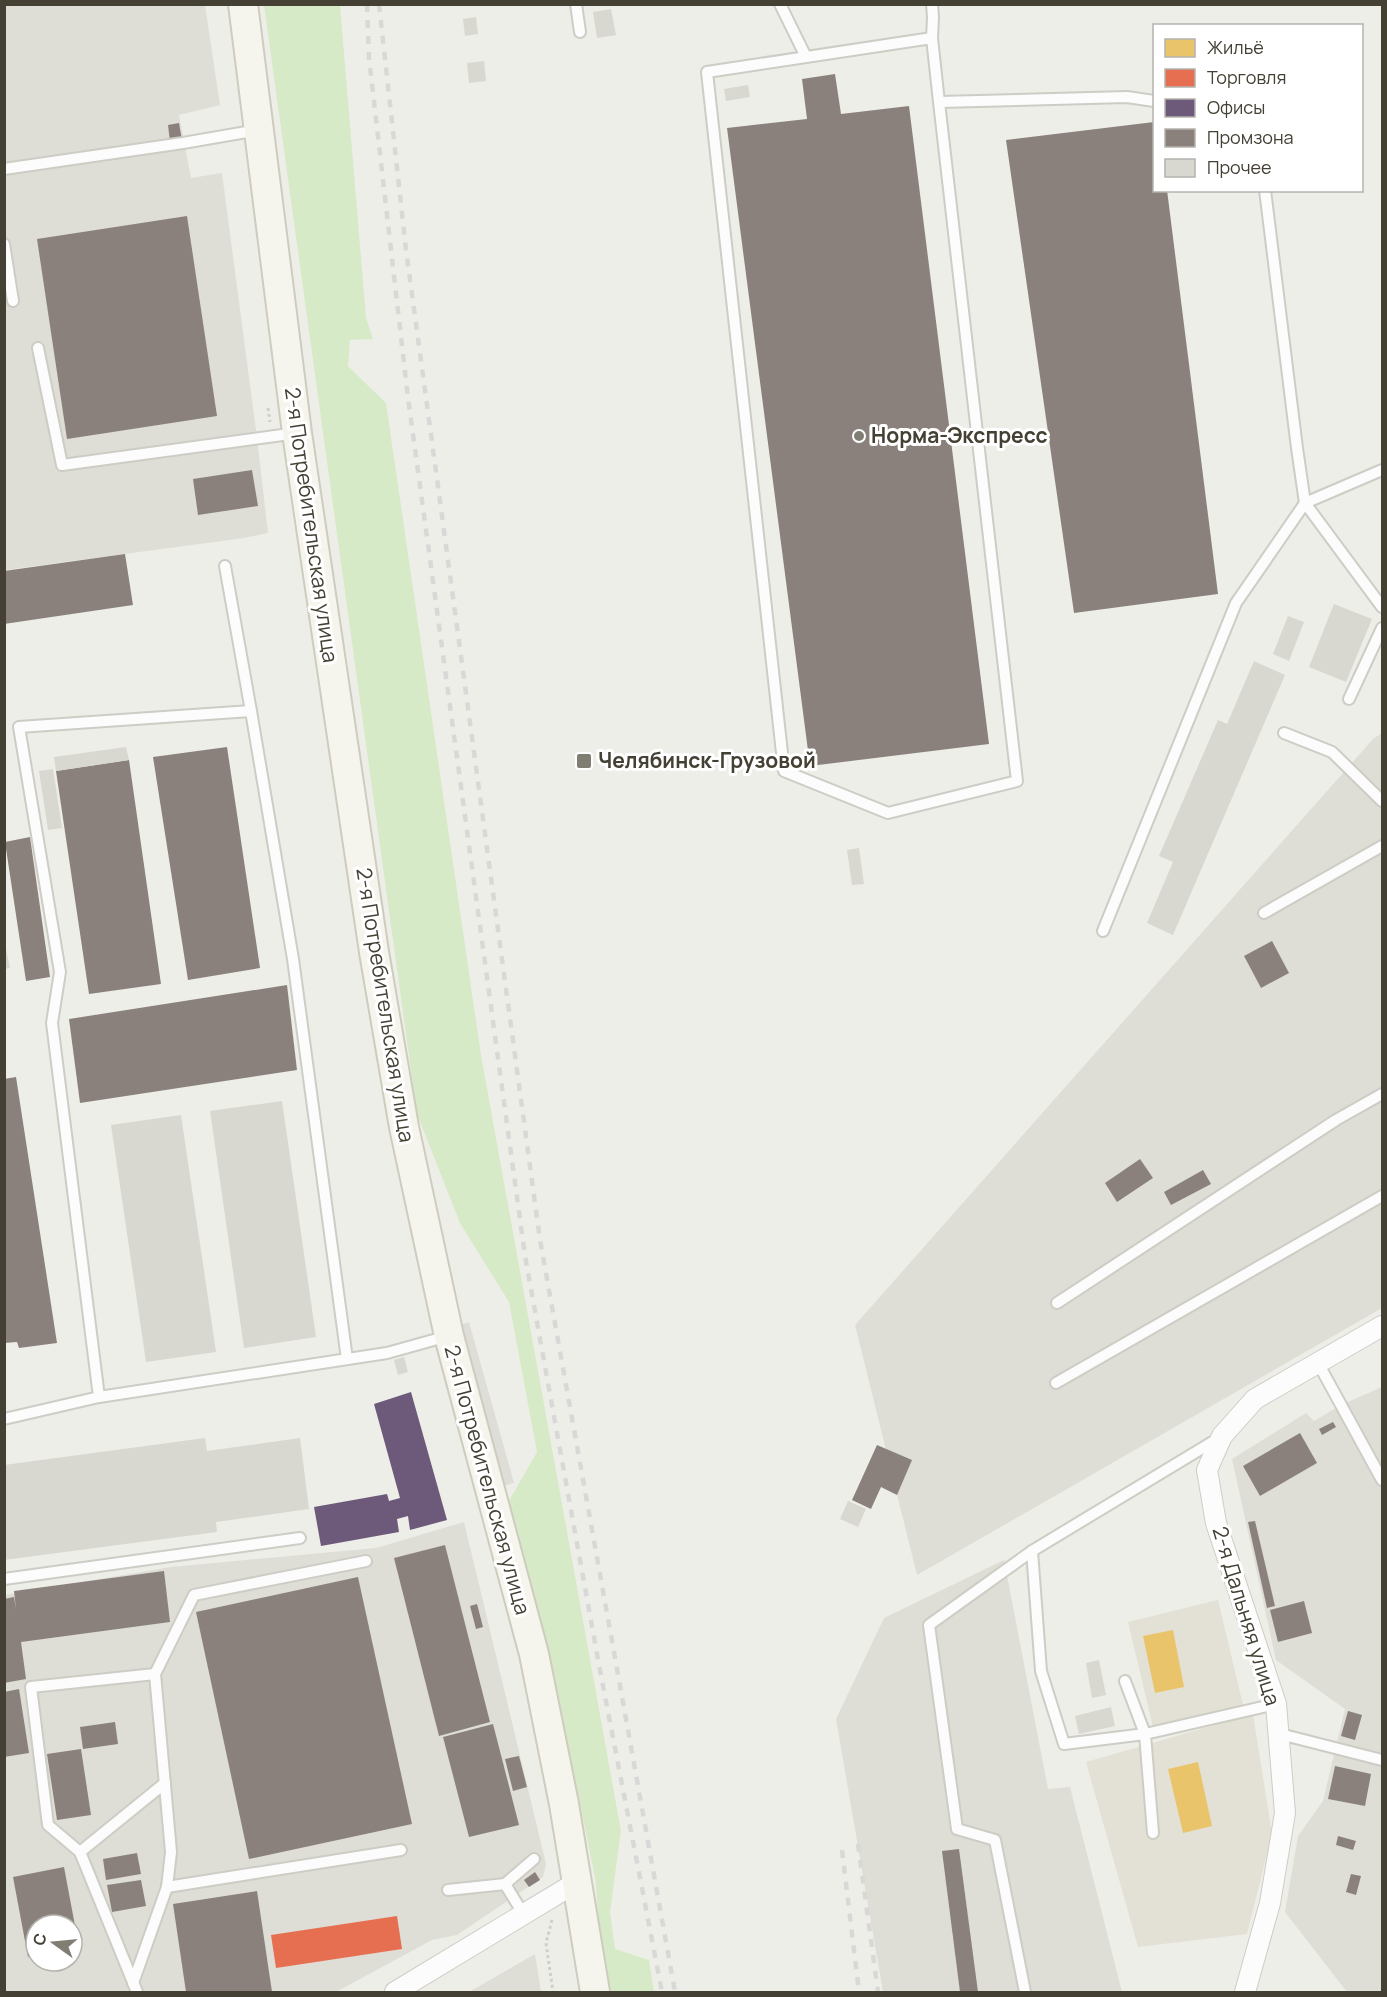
<svg xmlns="http://www.w3.org/2000/svg" width="1387" height="1997" font-family="Manrope,sans-serif">
	<style>
		.residential { fill: #e3e1d5 }
		.industrial { fill: #deddd6; fill-rule: evenodd }
		.green { fill: #d7eac7 }
		.parking { fill: #deddd8 }
		.homes { fill: #e9c46a }
		.shops { fill: #e76f51 }
		.offices { fill: #6d597a }
		.industry { fill: #8a817c }
		.building { fill: #d8d7d0 }
		.lines { fill: none; stroke-linecap: round; stroke-linejoin: round }
		.lane-casing { stroke: #cdccc5; stroke-width: 14 }
		.street-casing { stroke: #cdccc5; stroke-width: 22 }
		.secondary-casing { stroke: #ceccbf; stroke-width: 32 }
		.path { stroke: #d0cec9; stroke-width: 3; stroke-dasharray: 3 3; stroke-linecap: butt }
		.lane { stroke: #fcfcfc; stroke-width: 10 }
		.street { stroke: #fcfcfc; stroke-width: 20 }
		.secondary { stroke: #f6f5ed; stroke-width: 28 }
		.rail { stroke: #d8d8d7; stroke-width: 4.5; stroke-dasharray: 8 8; stroke-linecap: butt }
		.poi-dot { fill: #807d73; stroke: #fff; stroke-width: 2 }
		.labels { text-anchor: middle; stroke-width: 6; stroke-linejoin: round; paint-order: stroke }
		.poi-label { font-size: 21px; font-weight: bold; fill: #444034; stroke: #fff; text-anchor: start }
		.street-label { font-size: 21px; fill: #444034; stroke: #fff }
	</style>
	<rect width="100%" height="100%" fill="#eeeee8"/>
	<g class="residential">
		<polygon points="1218,1600 1243,1705 1153,1727 1128,1622"/>
		<polygon points="1253,1714 1272,1834 1247,1934 1138,1947 1086,1762"/>
	</g>
	<g class="industrial">
		<polygon points="4,5 205,5 220,105 179,115 191,178 222,173 257,438 268,533 244,538 5,570"/>
		<polygon points="1382,733 1382,1308 917,1575 855,1325 1373,739"/>
		<polygon points="1382,1387 1382,1992 1347,1992 1285,1912 1298,1836 1323,1801 1345,1709 1276,1660 1232,1459 1306,1413 1314,1421 1341,1405"/>
		<path d="M464 1522 546 1864 543 1877 457 1935 432 1940 336 1992H5V1595L171 1567 376 1548ZM36 1925H72V1961H36Z"/>
		<polygon points="1004,1560 1048,1789 1070,1787 1122,1992 883,1992 836,1719 884,1618"/>
		<polygon points="535,1954 541,1992 469,1992"/>
	</g>
	<polygon class="green" points="264,5 340,5 366,318 373,339 350,340 348,366 386,403 481,1055 621,1831 610,1912 615,1949 649,1960 654,1992 607,1992 600,1953 596,1883 551,1659 506,1506 537,1452 509,1302 460,1223 417,1114"/>
	<polygon class="parking" points="469,1322 514,1483 498,1487 454,1327"/>
	<g class="homes">
		<polygon points="1173,1630 1184,1687 1155,1693 1143,1636"/>
		<polygon points="1198,1762 1212,1826 1183,1833 1168,1769"/>
	</g>
	<polygon class="shops" points="397,1916 402,1949 276,1968 271,1935"/>
	<polygon class="offices" points="411,1392 447,1520 410,1530 408,1516 397,1519 399,1532 321,1546 314,1507 387,1494 389,1501 400,1498 374,1404"/>
	<g class="industry">
		<polygon points="835,74 841,114 909,106 989,744 810,766 727,128 807,119 802,79"/>
		<polygon points="1154,122 1154,190 1167,190 1218,594 1074,613 1006,140"/>
		<polygon points="179,123 182,140 170,142 168,125"/>
		<polygon points="187,216 217,416 67,439 37,239"/>
		<polygon points="252,470 258,506 198,515 193,479"/>
		<polygon points="125,554 133,605 4,624 4,571"/>
		<polygon points="227,747 260,968 188,980 153,757"/>
		<polygon points="129,760 161,984 89,994 56,771"/>
		<polygon points="30,837 50,977 26,981 5,842"/>
		<polygon points="1272,941 1289,973 1261,988 1244,956"/>
		<polygon points="287,985 297,1070 80,1103 69,1019"/>
		<polygon points="16,1077 57,1343 19,1348 17,1342 4,1343 4,1079"/>
		<polygon points="1140,1159 1153,1178 1117,1202 1105,1183"/>
		<polygon points="1203,1170 1211,1184 1171,1205 1164,1192"/>
		<polygon points="1333,1422 1336,1427 1322,1435 1319,1429"/>
		<polygon points="1300,1433 1317,1463 1260,1496 1243,1466"/>
		<polygon points="877,1445 912,1460 897,1495 881,1487 871,1509 852,1500"/>
		<polygon points="1255,1521 1275,1606 1267,1608 1248,1522"/>
		<polygon points="445,1545 490,1722 439,1736 394,1558"/>
		<polygon points="164,1571 170,1622 21,1642 26,1679 4,1683 4,1599 14,1597 16,1609 14,1591"/>
		<polygon points="358,1577 412,1824 249,1859 196,1612"/>
		<polygon points="1304,1601 1312,1633 1278,1642 1270,1610"/>
		<polygon points="477,1604 483,1627 476,1629 470,1606"/>
		<polygon points="19,1689 29,1753 4,1757 4,1692"/>
		<polygon points="1348,1711 1362,1715 1355,1740 1341,1736"/>
		<polygon points="115,1722 118,1744 83,1749 80,1727"/>
		<polygon points="493,1724 519,1825 469,1837 443,1737"/>
		<polygon points="81,1749 91,1815 57,1820 47,1754"/>
		<polygon points="519,1756 527,1787 513,1791 505,1759"/>
		<polygon points="1335,1766 1371,1774 1365,1806 1328,1799"/>
		<polygon points="1338,1836 1356,1841 1353,1850 1336,1845"/>
		<polygon points="959,1849 978,1992 960,1992 942,1851"/>
		<polygon points="137,1853 141,1874 106,1880 103,1859"/>
		<polygon points="64,1867 79,1947 72,1948 72,1925 36,1925 36,1955 28,1957 13,1877"/>
		<polygon points="535,1872 540,1880 529,1887 524,1880"/>
		<polygon points="1351,1874 1361,1876 1356,1895 1346,1892"/>
		<polygon points="141,1880 146,1906 112,1912 107,1885"/>
		<polygon points="257,1891 272,1992 186,1992 173,1904"/>
	</g>
	<g class="building">
		<polygon points="611,9 616,35 597,38 593,12"/>
		<polygon points="476,17 478,34 465,36 463,19"/>
		<polygon points="484,61 486,81 469,83 467,63"/>
		<polygon points="748,85 750,97 726,101 724,89"/>
		<polygon points="1334,604 1372,619 1346,682 1309,667"/>
		<polygon points="1288,616 1304,622 1289,661 1273,654"/>
		<polygon points="1254,661 1285,675 1173,935 1147,923 1173,862 1159,856 1218,720 1227,724"/>
		<polygon points="126,747 129,760 56,771 54,757"/>
		<polygon points="53,769 62,828 48,830 39,771"/>
		<polygon points="859,848 864,884 852,885 847,850"/>
		<polygon points="4,939 10,968 4,969"/>
		<polygon points="282,1101 316,1337 244,1348 210,1111"/>
		<polygon points="181,1115 216,1352 146,1362 111,1125"/>
		<polygon points="404,1357 408,1372 398,1375 394,1360"/>
		<polygon points="205,1438 207,1451 300,1438 309,1509 216,1522 217,1532 4,1560 4,1465"/>
		<polygon points="848,1501 866,1509 858,1527 840,1519"/>
		<polygon points="1099,1660 1106,1695 1092,1698 1086,1663"/>
		<polygon points="1111,1707 1115,1726 1079,1734 1075,1716"/>
	</g>
	<g class="lines">
		<defs>
			<g id="lane">
				<polyline points="576,4 580,32"/>
				<polyline points="780,4 806,57"/>
				<polyline points="932,38 707,72 784,771 888,813 1017,781 939,102 932,38 933,17 932,4"/>
				<polyline points="939,102 1127,97 1154,101"/>
				<polyline points="4,169 183,143 258,130"/>
				<polyline points="1265,190 1297,448 1305,503 1382,470"/>
				<polyline points="4,244 13,301"/>
				<polyline points="38,348 62,465 297,433"/>
				<polyline points="225,566 251,711"/>
				<polyline points="1349,699 1382,628"/>
				<polyline points="1284,733 1332,752 1382,801"/>
				<polyline points="1264,913 1382,846"/>
				<polyline points="1103,931 1236,603 1305,503 1382,607"/>
				<polyline points="1057,1303 1336,1120 1382,1094"/>
				<polyline points="1318,1363 1382,1480"/>
				<polyline points="1056,1383 1382,1196"/>
				<polyline points="99,1397 52,1023 60,972 19,727 251,711 293,959 347,1359"/>
				<polyline points="4,1419 99,1397 387,1353 448,1336"/>
				<polyline points="1032,1551 1041,1671 1064,1744 1145,1734 1276,1704"/>
				<polyline points="4,1579 300,1538"/>
				<polyline points="1125,1681 1145,1734 1153,1833"/>
				<polyline points="1280,1734 1382,1760"/>
				<polyline points="80,1852 165,1783"/>
				<polyline points="505,1884 534,1859"/>
				<polyline points="167,1887 401,1850"/>
				<polyline points="448,1890 505,1884 524,1915"/>
				<polyline points="133,1983 167,1887 171,1852 155,1674 194,1595 366,1561"/>
				<polyline points="137,1992 80,1852 48,1825 31,1687 155,1674"/>
				<polyline points="1025,1992 995,1840 957,1829 929,1625 1032,1551 1219,1438"/>
			</g>
			<g id="street">
				<polyline points="395,1992 577,1882"/>
				<polyline points="1245,1992 1270,1903 1285,1813 1276,1704 1216,1523 1207,1470 1222,1436 1255,1399 1382,1326"/>
			</g>
			<polyline id="secondary" points="243,4 297,433 374,952 404,1127 449,1336 534,1654 564,1804 595,1992"/>
		</defs>
		<use href="#lane" class="lane-casing"/>
		<use href="#street" class="street-casing"/>
		<use href="#secondary" class="secondary-casing"/>
		<g class="path">
			<polyline points="268,408 270,422"/>
			<polyline points="552,1920 546,1943 553,1992"/>
		</g>
		<use href="#lane" class="lane"/>
		<use href="#street" class="street"/>
		<use href="#secondary" class="secondary"/>
		<g class="rail">
			<polyline points="367,4 369,58 408,398 525,1256 599,1665 662,1992"/>
			<polyline points="379,4 406,250 540,1240 675,1992"/>
			<polyline points="858,1844 878,1992"/>
			<polyline points="842,1850 859,1992"/>
		</g>
	</g>
	<g class="poi-dot">
		<circle cx="859" cy="436" r="6"/>
		<rect x="576" y="753" width="16" height="16" rx="3"/>
	</g>
	<g class="labels">
		<g class="poi-label">
			<text x="871" y="443">Норма-Экспресс</text>
			<text x="598" y="768">Челябинск-Грузовой</text>
		</g>
		<g class="street-label">
			<text transform="translate(311 525) rotate(82)" y="7">2-я Потребительская улица</text>
			<text transform="translate(385 1005) rotate(81)" y="7">2-я Потребительская улица</text>
			<text transform="translate(487 1480) rotate(75)" y="7">2-я Потребительская улица</text>
			<text transform="translate(1246 1616) rotate(73)" y="7">2-я Дальняя улица</text>
		</g>
	</g>
	<rect width="1387" height="1997" fill="none" stroke="#444034" stroke-width="12"/>
	<rect x="1153" y="24" width="210" height="168" fill="#ffffff" stroke="#b4b3ae" stroke-width="1.5"/>
	<rect x="1165" y="39" width="30" height="18" fill="#e9c46a" stroke="#b4b3ae" stroke-width="1.5"/>
	<text x="1207" y="54" font-size="18" fill="#444034">Жильё</text>
	<rect x="1165" y="69" width="30" height="18" fill="#e76f51" stroke="#b4b3ae" stroke-width="1.5"/>
	<text x="1207" y="84" font-size="18" fill="#444034">Торговля</text>
	<rect x="1165" y="99" width="30" height="18" fill="#6d597a" stroke="#b4b3ae" stroke-width="1.5"/>
	<text x="1207" y="114" font-size="18" fill="#444034">Офисы</text>
	<rect x="1165" y="129" width="30" height="18" fill="#8a817c" stroke="#b4b3ae" stroke-width="1.5"/>
	<text x="1207" y="144" font-size="18" fill="#444034">Промзона</text>
	<rect x="1165" y="159" width="30" height="18" fill="#d8d7d0" stroke="#b4b3ae" stroke-width="1.5"/>
	<text x="1207" y="174" font-size="18" fill="#444034">Прочее</text>
	<g transform="translate(54 1943) rotate(285)"><circle r="28" fill="#ffffff" stroke="#b4b3ae" stroke-width="1.5"/>
	<path d="M0-4.5L10 22L0 15L-10 22Z" fill="#807d73"/>
	<text y="-9" font-size="16" font-weight="bold" text-anchor="middle" fill="#444034">С</text>
	</g>
</svg>
